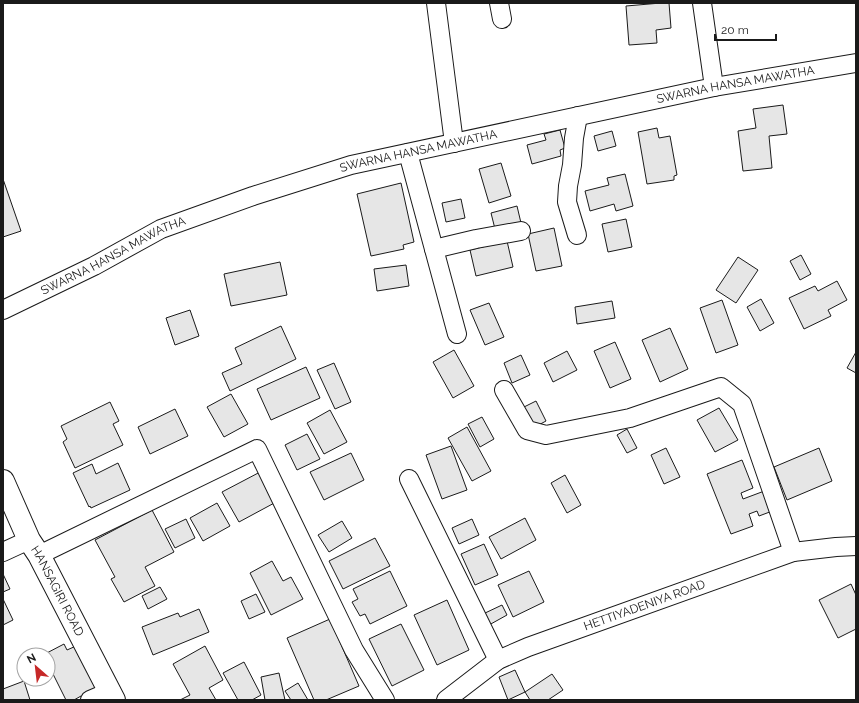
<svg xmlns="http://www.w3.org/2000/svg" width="859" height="703" font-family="Raleway,sans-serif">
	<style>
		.building { fill: #e6e6e6; stroke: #1a1a1a }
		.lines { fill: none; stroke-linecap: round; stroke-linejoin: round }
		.street-casing { stroke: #1a1a1a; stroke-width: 20 }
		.secondary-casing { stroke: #1a1a1a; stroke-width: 24 }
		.street { stroke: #fff; stroke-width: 18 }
		.secondary { stroke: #fff; stroke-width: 22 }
		.labels { text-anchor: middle; stroke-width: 3; stroke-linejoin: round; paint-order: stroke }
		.street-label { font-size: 12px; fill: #1a1a1a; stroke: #fff }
	</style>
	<rect width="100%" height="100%" fill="#fff"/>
	<g class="building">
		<polygon points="661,3 669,3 671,28 656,30 657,43 629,45 626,6"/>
		<polygon points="783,105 787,134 769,136 772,168 743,171 738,131 756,128 753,109"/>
		<polygon points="657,128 659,138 670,136 677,175 674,176 674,180 647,184 638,132"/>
		<polygon points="560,130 565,148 560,150 561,156 532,164 527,145 546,140 544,134"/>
		<polygon points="612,131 616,146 598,151 594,136"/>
		<polygon points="501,163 511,196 489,203 479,169"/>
		<polygon points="625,174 633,206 616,211 614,204 590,211 585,191 609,185 607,178"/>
		<polygon points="3,179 21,231 3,237"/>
		<polygon points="401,183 414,242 403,245 404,249 371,256 357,194"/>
		<polygon points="461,199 465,218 446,222 442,203"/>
		<polygon points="517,206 521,223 495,229 491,213"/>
		<polygon points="626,219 632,247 608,252 602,224"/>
		<polygon points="554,228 562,266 536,271 528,234"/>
		<polygon points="507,241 513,267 476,276 470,250"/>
		<polygon points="801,255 811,274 800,280 790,261"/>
		<polygon points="738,257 758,270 736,303 716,290"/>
		<polygon points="280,262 287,295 231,306 224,274"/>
		<polygon points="406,265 409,286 377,291 374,269"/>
		<polygon points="837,281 847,300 828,310 831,316 804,329 789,298 815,286 818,291"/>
		<polygon points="761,299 774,323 760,331 747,307"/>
		<polygon points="722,300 738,345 716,353 700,308"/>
		<polygon points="612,301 615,318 577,324 575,307"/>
		<polygon points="489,303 504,337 485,345 470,310"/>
		<polygon points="190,310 199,336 175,345 166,318"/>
		<polygon points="281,326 296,359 230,391 222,373 242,364 235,348"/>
		<polygon points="670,328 688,369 660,382 642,340"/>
		<polygon points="615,342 631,379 610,388 594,351"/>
		<polygon points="454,350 474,386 453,398 433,362"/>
		<polygon points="567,351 577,370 553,382 544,363"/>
		<polygon points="856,352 856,373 847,368"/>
		<polygon points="521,355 530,375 512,383 504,363"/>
		<polygon points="334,363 351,402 335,409 317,370"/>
		<polygon points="306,367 320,398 271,420 257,389"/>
		<polygon points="231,394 248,424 224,437 207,407"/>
		<polygon points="536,401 546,421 533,428 522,408"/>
		<polygon points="110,402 119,421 113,424 123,445 75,468 63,442 67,439 61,426"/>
		<polygon points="719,408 738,440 715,452 697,420"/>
		<polygon points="175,409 188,436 150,454 138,427"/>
		<polygon points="330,410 347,442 324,454 307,423"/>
		<polygon points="482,417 494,439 480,447 468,424"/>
		<polygon points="467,427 491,471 472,481 448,438"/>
		<polygon points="627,429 637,448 627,453 617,435"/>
		<polygon points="307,434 320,459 297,470 285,445"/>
		<polygon points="451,446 467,490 442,499 426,455"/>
		<polygon points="666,448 680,477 664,484 651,455"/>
		<polygon points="819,448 832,481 787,500 774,467"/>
		<polygon points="351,453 364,480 324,500 310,472"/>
		<polygon points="742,460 753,488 741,493 743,499 767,490 775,510 759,516 757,511 749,514 753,526 731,534 707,474"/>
		<polygon points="118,463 130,490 91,508 90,506 89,507 73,473 92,464 96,474"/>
		<polygon points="262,471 278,501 239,522 222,492"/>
		<polygon points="565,475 581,505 567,513 551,483"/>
		<polygon points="217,503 230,526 203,541 190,518"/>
		<polygon points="152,510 174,552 145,567 155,586 124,602 111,579 115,577 95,540"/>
		<polygon points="525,518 536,540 501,559 489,537"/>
		<polygon points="186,519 195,538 175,548 165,529"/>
		<polygon points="472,519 479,535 459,544 452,528"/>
		<polygon points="342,521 352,538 329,552 318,535"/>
		<polygon points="375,538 390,566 343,589 329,561"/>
		<polygon points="484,544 498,575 475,585 461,554"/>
		<polygon points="272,561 283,581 291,577 303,599 271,615 250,573"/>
		<polygon points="390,571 407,606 370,624 365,614 360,616 352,602 358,599 353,589"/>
		<polygon points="529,571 544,602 513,617 498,585"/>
		<polygon points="3,574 10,589 3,592"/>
		<polygon points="851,584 856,595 856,629 838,638 819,600"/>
		<polygon points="160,587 167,599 148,609 142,596"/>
		<polygon points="256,594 265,612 249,619 241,601"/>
		<polygon points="3,599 13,620 3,625"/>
		<polygon points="447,600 469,650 437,665 414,615"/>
		<polygon points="502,605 507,615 489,625 483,614"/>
		<polygon points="199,609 209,632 153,655 142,627 178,613 180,617"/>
		<polygon points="330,619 359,686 326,700 314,700 287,638"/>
		<polygon points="401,624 424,670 392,686 369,639"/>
		<polygon points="64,644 67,650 76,646 105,688 83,699 81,696 74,700 66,700 48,664 48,655 43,655"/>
		<polygon points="205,646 223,680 209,688 216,700 180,700 190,695 173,664"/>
		<polygon points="244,662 261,695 252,700 238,700 223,673"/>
		<polygon points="515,670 525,692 508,700 499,677"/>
		<polygon points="279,673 285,700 265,700 261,677"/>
		<polygon points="552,674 563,690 548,700 530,700 525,692"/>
		<polygon points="24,681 30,700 3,700 3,689"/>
		<polygon points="298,683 308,700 291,700 285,691"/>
	</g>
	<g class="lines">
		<defs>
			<g id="street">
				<polyline points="436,3 454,143"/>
				<polyline points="499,3 502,19"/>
				<polyline points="702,3 714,87"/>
				<polyline points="408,153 457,334"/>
				<polyline points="577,235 567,202 568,186 572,165 574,138 578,116"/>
				<polyline points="434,249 476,239 521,231"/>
				<path id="s1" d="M3 310 94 266 161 229 253 196 351 165 714 87 856 63"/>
				<polyline points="504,390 527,430 546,435 630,418 721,387 742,404 793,552"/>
				<polyline points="409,479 498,660"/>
				<polyline points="3,552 29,540"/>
				<polyline points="39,555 257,449 354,650 385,700"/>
				<polyline points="90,700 111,691"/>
				<path id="s2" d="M446 700 498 660 528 647 793 552 836 547 856 546"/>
			</g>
			<g id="secondary">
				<path id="s3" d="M3 481 29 540 39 555 114 700"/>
			</g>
		</defs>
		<use href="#street" class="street-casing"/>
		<use href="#secondary" class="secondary-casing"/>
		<use href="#street" class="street"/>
		<use href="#secondary" class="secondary"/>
	</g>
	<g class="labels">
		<g class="street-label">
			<text dy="4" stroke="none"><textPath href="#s1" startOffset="771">SWARNA HANSA MAWATHA</textPath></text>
			<text dy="4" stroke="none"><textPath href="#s1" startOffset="447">SWARNA HANSA MAWATHA</textPath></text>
			<text dy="4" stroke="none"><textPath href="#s1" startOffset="123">SWARNA HANSA MAWATHA</textPath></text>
			<text dy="4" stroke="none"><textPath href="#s3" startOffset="123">HANSAGIRI ROAD</textPath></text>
			<text dy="4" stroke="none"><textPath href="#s2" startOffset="222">HETTIYADENIYA ROAD</textPath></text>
		</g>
	</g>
	<rect width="859" height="703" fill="none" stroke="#1a1a1a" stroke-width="8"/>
	<g transform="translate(36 667) rotate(332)"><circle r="19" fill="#ffffff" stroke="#a3a3a3"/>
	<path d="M0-3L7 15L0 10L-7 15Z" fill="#c62828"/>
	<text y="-6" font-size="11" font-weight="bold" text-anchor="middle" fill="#1a1a1a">N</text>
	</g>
	<path d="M715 34v6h61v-6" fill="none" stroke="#1a1a1a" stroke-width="2"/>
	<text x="721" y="34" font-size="12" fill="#1a1a1a" stroke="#ffffff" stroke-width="3" paint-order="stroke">20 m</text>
</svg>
